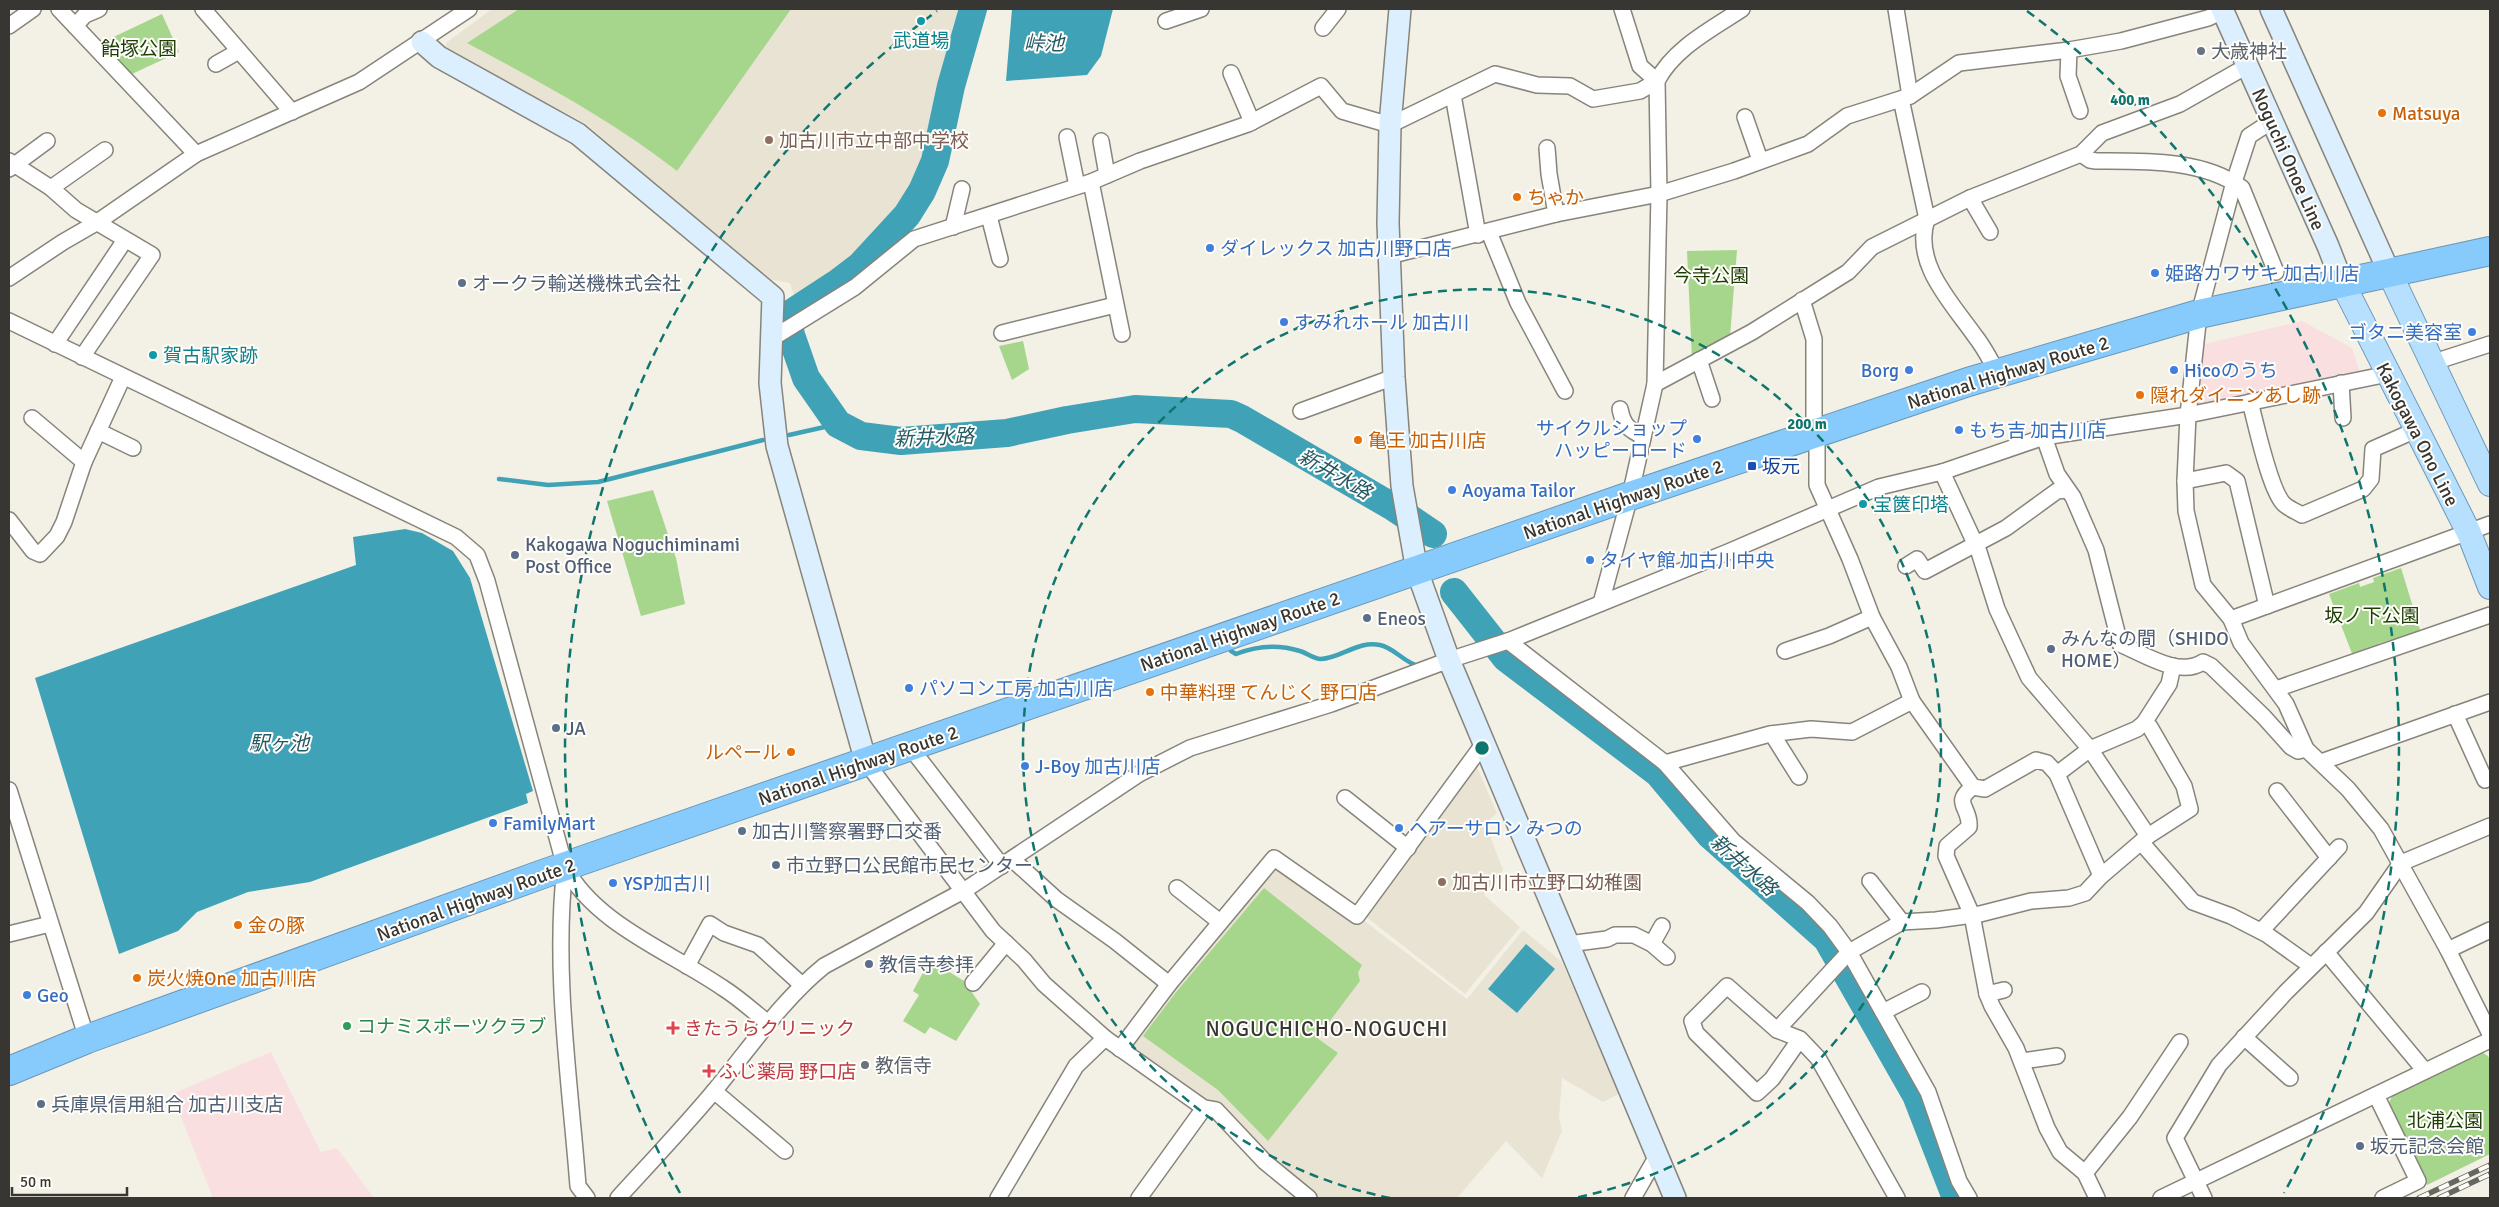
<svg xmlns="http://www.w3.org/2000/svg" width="2499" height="1207" font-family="Signika,'Noto Sans JP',sans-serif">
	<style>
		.commercial { fill: #fadfe0 }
		.built { fill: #e8e3d2 }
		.green { fill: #a5d68b }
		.water { fill: #40a2b6 }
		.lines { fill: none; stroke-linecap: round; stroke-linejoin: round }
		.stream { stroke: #40a2b6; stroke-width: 4.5 }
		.river { stroke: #40a2b6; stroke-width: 28 }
		.street-casing { stroke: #87847b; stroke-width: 18 }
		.secondary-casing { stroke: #87847b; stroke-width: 24 }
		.primary-casing { stroke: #6b97b6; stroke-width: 26 }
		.highway-casing { stroke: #6b97b6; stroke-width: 30 }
		.street { stroke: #fff; stroke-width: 15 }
		.secondary { stroke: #dbeffe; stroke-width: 21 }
		.primary { stroke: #b7e0fe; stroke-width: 24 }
		.highway { stroke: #87cbfd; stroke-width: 28 }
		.rail-casing { stroke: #686661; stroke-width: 5.5 }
		.rail { stroke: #fffefa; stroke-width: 4; stroke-dasharray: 11; stroke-linecap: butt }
		.ring { fill: none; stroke: #0f766e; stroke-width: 2.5; stroke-dasharray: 9 6 }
		.culture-dot { fill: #0f9aa8; stroke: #fffefa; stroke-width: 2 }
		.worship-dot { fill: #6b7280; stroke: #fffefa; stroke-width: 2 }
		.food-dot { fill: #e8710a; stroke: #fffefa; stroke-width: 2 }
		.education-dot { fill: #8d6e63; stroke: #fffefa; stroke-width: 2 }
		.shop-dot { fill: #3f7fe0; stroke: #fffefa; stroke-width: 2 }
		.service-dot { fill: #5c6f8a; stroke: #fffefa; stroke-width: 2 }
		.transit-dot { fill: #1a4fb4; stroke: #fffefa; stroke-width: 2 }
		.leisure-dot { fill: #2e9e5b; stroke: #fffefa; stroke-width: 2 }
		.health-dot { fill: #e0444e; stroke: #fffefa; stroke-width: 2 }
		.labels { text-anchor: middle; stroke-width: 4; stroke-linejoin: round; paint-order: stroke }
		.culture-label { font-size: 19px; fill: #0d838f; stroke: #fffefa; text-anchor: start }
		.park-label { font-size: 19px; fill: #1d3c04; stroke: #fffefa }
		.worship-label { font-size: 19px; fill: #5b616d; stroke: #fffefa; text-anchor: start }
		.food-label { font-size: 19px; fill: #c56008; stroke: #fffefa; text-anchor: start }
		.education-label { font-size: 19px; fill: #785e54; stroke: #fffefa; text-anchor: start }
		.street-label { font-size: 19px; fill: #373632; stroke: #fffefa }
		.shop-label { font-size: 19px; fill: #366cbe; stroke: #fffefa; text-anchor: start }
		.service-label { font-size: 19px; fill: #4e5e75; stroke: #fffefa; text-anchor: start }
		.transit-label { font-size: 19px; fill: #164399; stroke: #fffefa; text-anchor: start }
		.leisure-label { font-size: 19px; fill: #27864d; stroke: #fffefa; text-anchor: start }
		.health-label { font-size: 19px; fill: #be3a42; stroke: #fffefa; text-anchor: start }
		.water-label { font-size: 20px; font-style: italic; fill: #235965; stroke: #fffefa }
		.quarter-label { font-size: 21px; letter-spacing: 1px; fill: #373632; stroke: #fffefa }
		.centre { fill: #0f766e; stroke: #fffefa; stroke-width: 2.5 }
		.ring-label { font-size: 15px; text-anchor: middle; font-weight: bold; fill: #0f766e; stroke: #fffefa; stroke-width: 4; stroke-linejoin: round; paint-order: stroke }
	</style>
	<rect width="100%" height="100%" fill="#f3f0e6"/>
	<g class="commercial">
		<polygon points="2302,321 2352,348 2360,373 2193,406 2200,345"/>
		<polygon points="271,1052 321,1152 337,1148 374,1198 213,1198 172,1094"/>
	</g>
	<g class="built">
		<polygon points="492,9 964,9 946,79 930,157 907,207 838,276 795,298 790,283 768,279 585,123 447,51 446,43"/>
		<polygon points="1476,765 1497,813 1485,823 1503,870 1484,895 1520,927 1465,994 1365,916"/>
		<polygon points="1272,868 1281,868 1362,925 1363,920 1467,999 1523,930 1562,962 1619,1094 1603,1102 1562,1078 1559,1118 1562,1131 1542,1178 1506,1141 1457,1198 1320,1198 1302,1186 1256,1148 1215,1103 1200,1099 1129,1048 1171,988"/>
	</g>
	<g class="green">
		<path d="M519 9H791L677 171C612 120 540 82 467 43Z"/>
		<polygon points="162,14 179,52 132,74 103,42"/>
		<polygon points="1737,250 1730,337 1692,360 1687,251"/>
		<polygon points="1023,341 1029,369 1012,380 999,346"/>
		<polygon points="653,490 676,558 685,604 641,616 607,501"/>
		<polygon points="2401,568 2421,633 2392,643 2390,640 2378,644 2379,647 2353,656 2329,594 2359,583 2360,587 2374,582 2373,578"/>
		<polygon points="1264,888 1362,965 1358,973 1360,981 1317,1038 1338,1053 1268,1141 1218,1090 1143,1036 1177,991"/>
		<polygon points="930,960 964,981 980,1004 956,1041 930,1027 925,1034 903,1021 919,995 913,991"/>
		<polygon points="2480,1051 2488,1056 2490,1060 2490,1154 2427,1185 2388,1105 2393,1094"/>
	</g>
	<g class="water">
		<polygon points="1012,9 1113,9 1101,56 1087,75 1006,81"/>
		<polygon points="405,529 422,533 453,551 470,578 533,791 526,794 528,803 310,882 248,892 197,912 178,931 119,954 35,678 356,565 353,537"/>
		<polygon points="1526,944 1555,969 1517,1013 1488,989"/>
	</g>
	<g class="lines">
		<g class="stream">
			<polyline points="789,435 838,424"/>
			<polyline points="499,479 548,485 598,482 763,440"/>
			<path d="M1231 651 1236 654C1256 646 1278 644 1300 651 1307 653 1313 659 1321 659 1341 658 1359 640 1380 645 1395 648 1404 663 1419 666"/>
		</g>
		<g class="river">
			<polyline points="973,9 951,86 935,161 922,191 907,215 860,266 839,282 790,314 788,319 791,335 806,378 838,424 861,436 901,441 1007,433 1067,420 1135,409 1231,414 1242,419 1393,507 1433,534"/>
			<polyline points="1454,592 1506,658 1658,773 1710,835 1827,939 1916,1095 1956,1198"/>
		</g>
		<defs>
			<g id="street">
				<polyline points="59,9 196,154"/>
				<polyline points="203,9 292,112"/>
				<polyline points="1896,9 1910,96"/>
				<polyline points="1166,21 1201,9"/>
				<polyline points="9,26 33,9"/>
				<polyline points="75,26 85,15 99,9"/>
				<polyline points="1323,28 1338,9"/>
				<polyline points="2069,50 2068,76 2080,111"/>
				<polyline points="216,64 239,51"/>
				<polyline points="1231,73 1252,122"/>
				<polyline points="1453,95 1478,235"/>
				<path d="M1901 99 1927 219C1912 263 1952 303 1975 336 1984 347 1990 360 1998 373"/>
				<polyline points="1745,117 1760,160"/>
				<polyline points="2272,121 2249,136 2234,182 2199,314 2188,415 2185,481 2186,511 2203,585 2231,619 2241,643 2286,704 2306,749 2348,789 2381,829 2448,950 2490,1034"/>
				<polyline points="1067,137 1077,186"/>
				<polyline points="1101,141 1107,175"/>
				<polyline points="1547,148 1549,174 1556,214"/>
				<path d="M2081 154 2090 160 2096 161C2143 161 2203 159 2242 188L2276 272"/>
				<polyline points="9,161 51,188 76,210 152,255 82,357"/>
				<polyline points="9,169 47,141"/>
				<polyline points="1091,182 1122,334"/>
				<polyline points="51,188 105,150"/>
				<polyline points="1970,198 1990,232"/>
				<polyline points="989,216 1000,259"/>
				<polyline points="953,227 962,189"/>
				<polyline points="1489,232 1518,303 1565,391"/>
				<polyline points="1389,256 1556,214 1659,194 1734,171 1808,144 1847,116 1910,96 1959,63 2069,50 2121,41 2208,18 2223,11"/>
				<polyline points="9,278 63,242 96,223 196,154 359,82 469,9"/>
				<polyline points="1802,300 1814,339 1814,418 1817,433 1817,485 1850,559 1872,617 1899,667 1912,701"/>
				<path d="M9 321 456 537 477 555 487 581 565 867C596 925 671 952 723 988 739 998 753 1011 768 1023"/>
				<polyline points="1002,333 1115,305"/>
				<polyline points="771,339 855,287 914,239 1091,182 1140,161 1248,124 1321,86 1342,111 1390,125 1495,74 1537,85 1570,86 1593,99 1640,91 1657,81 1640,66 1622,9"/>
				<polyline points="55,344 125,240"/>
				<polyline points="1699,360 1712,399"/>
				<polyline points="2431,363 2490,344"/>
				<polyline points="2341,383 2343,418"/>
				<polyline points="1655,384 1752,332 1848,272 1872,247 1970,198 2081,154 2102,133 2180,104 2247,66"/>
				<path d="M2250 402C2256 423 2270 493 2285 505 2290 509 2297 512 2302 515L2363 489 2371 479 2373 449 2416 430"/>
				<path d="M1620 409C1623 424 1628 430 1643 436"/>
				<polyline points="1301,411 1394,377"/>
				<polyline points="32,418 84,462 123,377"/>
				<polyline points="98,431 133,448"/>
				<path d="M2044 437 2057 474 2073 497 2096 550 2120 644C2144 654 2179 678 2203 662L2211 666 2264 717 2291 747 2298 751 2306 749"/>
				<polyline points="1942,472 1979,552 1997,609 2029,678 2090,749 2148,836"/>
				<polyline points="2185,481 2226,473 2237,481 2267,606"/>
				<polyline points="9,520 33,551 40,554 57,536 64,522 84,462"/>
				<polyline points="1906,566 1917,559 1925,571 2006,528 2057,491 2066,490"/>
				<path d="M1601 603 1630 496 1655 384 1659 194 1657 81C1674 48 1712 29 1742 9"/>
				<polyline points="2231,619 2490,524"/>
				<polyline points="1508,641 1665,763 1733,841 1808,903 1830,926 1849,952 1928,1092 1959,1181 1969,1198"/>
				<polyline points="1785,651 1829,636 1872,617"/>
				<polyline points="2276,689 2490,615"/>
				<polyline points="2455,714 2485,780"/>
				<polyline points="1772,734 1799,777"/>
				<polyline points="910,747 1002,866"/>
				<polyline points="866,762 993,931 1024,960 1044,984 1105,1038 1204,1108 1216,1110 1265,1162 1309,1198"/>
				<polyline points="2321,762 2490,702"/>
				<polyline points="1665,763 1770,734 1811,729 1852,732 1912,701 1973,787 1985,789 2036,760 2047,763 2057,774 2090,749 2137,729 2144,723 2169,684 2173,666"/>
				<polyline points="2057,774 2101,876"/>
				<path d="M1973 787C1951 803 1971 807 1969 827L1947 846 1946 856 1972 915 1987 994 1992 1006 2016 1048 2047 1128 2060 1152 2085 1173 2097 1198"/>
				<polyline points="9,790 87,1039"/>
				<polyline points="2277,791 2329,858"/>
				<polyline points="1345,798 1408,848"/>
				<polyline points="2141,842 2193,902 2231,916 2266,934 2311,966"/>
				<polyline points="1013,860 1056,899 1115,941 1169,984"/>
				<path d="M565 867C553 971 570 1081 578 1186L587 1198"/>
				<polyline points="1870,881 1902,922"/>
				<polyline points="1177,888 1220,922"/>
				<polyline points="2261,931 2339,847"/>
				<polyline points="9,934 50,924"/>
				<polyline points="1568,944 1607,939 1615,935 1634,935 1652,944 1667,957"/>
				<polyline points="1652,944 1662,926"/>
				<polyline points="2448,950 2490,930"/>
				<polyline points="2326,952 2425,1071"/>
				<polyline points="687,966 710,924 724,933 758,945 802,985"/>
				<polyline points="973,983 1006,943"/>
				<polyline points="1987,994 2004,990"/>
				<polyline points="1883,1012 1922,992"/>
				<polyline points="1777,1030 1849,952 1902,922 1936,920 1980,914 2031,901 2069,898 2085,893 2100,877 2148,836 2190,809 2184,786 2150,727 2144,723"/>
				<polyline points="2244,1037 2290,1078"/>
				<polyline points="1800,1039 1772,1079 1757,1093 1696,1033 1692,1021 1727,986 1777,1030 1800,1039 1818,1058 1897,1198"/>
				<polyline points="1120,1049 1169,984 1274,858 1357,916 1484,743"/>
				<polyline points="2022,1061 2057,1056"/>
				<polyline points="714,1091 785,1151"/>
				<polyline points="2376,1095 2418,1181 2383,1198"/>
				<polyline points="2085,1173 2130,1117 2180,1042"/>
				<path d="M618 1198C651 1162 684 1127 715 1090 750 1048 781 1001 824 966L965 890 1139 774 1190 748 1331 704 1449 660 1508 641 1728 552 1879 487 1942 472 2044 437 2188 415 2388 374"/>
				<polyline points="998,1198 1076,1066 1105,1038"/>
				<polyline points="1139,1198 1204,1108"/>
				<polyline points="1633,1198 1657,1156"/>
				<polyline points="2161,1198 2490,1040"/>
				<polyline points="2204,1198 2175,1138 2219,1065 2286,992 2366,913 2401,863 2490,826"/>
			</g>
			<g id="secondary">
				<polyline points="1400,9 1390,125 1388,223 1394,377 1402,486 1417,571 1449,660 1675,1198"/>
				<polyline points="2222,9 2328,246 2342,282"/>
				<polyline points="2271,9 2389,272"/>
				<polyline points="422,42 439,57 578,134 773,297 770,383 777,446 866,762"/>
			</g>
			<g id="primary">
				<polyline points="2389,272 2490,484"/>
				<polyline points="2342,282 2469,533 2490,587"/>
			</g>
			<polyline id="highway" points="9,1071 87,1039 540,875 1630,496 1968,382 2199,314 2490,251"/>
		</defs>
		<use href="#street" class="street-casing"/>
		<use href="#secondary" class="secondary-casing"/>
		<use href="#primary" class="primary-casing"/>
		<use href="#highway" class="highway-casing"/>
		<use href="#street" class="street"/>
		<use href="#secondary" class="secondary"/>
		<use href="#primary" class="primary"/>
		<use href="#highway" class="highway"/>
		<defs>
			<g id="rail">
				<polyline points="2419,1198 2490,1165"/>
				<polyline points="2439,1198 2490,1174"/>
			</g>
		</defs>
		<use href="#rail" class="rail-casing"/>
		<use href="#rail" class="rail"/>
	</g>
	<g class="ring">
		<path d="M1390 1198A459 459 0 1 1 1574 1198"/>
		<path d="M680 1193A917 917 0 0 1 937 11M2027 11A917 917 0 0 1 2284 1193"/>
	</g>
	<g class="culture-dot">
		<circle cx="921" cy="21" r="5"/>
		<circle cx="153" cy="355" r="5"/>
		<circle cx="1863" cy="504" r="5"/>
	</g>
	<g class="worship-dot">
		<circle cx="2201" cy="51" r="5"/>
		<circle cx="865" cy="1065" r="5"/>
	</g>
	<g class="food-dot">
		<circle cx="2382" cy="113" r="5"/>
		<circle cx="1517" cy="197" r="5"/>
		<circle cx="2140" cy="395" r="5"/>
		<circle cx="1358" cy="440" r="5"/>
		<circle cx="1150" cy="692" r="5"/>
		<circle cx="791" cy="752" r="5"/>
		<circle cx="238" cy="925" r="5"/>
		<circle cx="137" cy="978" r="5"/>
	</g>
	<g class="education-dot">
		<circle cx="769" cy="140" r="5"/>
		<circle cx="1442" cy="882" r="5"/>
	</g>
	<g class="shop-dot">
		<circle cx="1210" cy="248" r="5"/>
		<circle cx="2155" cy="273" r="5"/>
		<circle cx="1284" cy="322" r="5"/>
		<circle cx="2472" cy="332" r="5"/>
		<circle cx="1909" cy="370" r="5"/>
		<circle cx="2174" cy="370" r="5"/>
		<circle cx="1959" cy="430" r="5"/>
		<circle cx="1697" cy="439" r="5"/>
		<circle cx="1452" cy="490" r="5"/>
		<circle cx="1590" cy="560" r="5"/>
		<circle cx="909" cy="688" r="5"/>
		<circle cx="1025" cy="766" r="5"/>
		<circle cx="493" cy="823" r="5"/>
		<circle cx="1399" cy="828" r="5"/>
		<circle cx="613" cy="883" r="5"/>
		<circle cx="27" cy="995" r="5"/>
	</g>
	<g class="service-dot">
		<circle cx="462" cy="283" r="5"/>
		<circle cx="515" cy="555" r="5"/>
		<circle cx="1367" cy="618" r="5"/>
		<circle cx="2051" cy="649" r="5"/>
		<circle cx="556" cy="728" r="5"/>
		<circle cx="742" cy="831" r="5"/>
		<circle cx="776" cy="865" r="5"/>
		<circle cx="869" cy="964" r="5"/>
		<circle cx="41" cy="1104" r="5"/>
		<circle cx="2360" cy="1146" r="5"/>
	</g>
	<rect class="transit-dot" x="1747" y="461" width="10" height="10" rx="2.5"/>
	<circle class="leisure-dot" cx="347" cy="1026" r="5"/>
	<g class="health-dot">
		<path d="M670.5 1020.5h5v5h5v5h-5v5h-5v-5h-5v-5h5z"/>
		<path d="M706.5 1063.5h5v5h5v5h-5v5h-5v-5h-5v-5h5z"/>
	</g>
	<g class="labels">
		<g class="culture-label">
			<text x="921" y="47" text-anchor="middle">武道場</text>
			<text x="163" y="362">賀古駅家跡</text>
			<text x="1873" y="511">宝篋印塔</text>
		</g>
		<g class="park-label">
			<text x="139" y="55">飴塚公園</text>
			<text x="1711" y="282">今寺公園</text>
			<text x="2372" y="622">坂ノ下公園</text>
			<text x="2445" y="1127">北浦公園</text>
		</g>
		<g class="worship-label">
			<text x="2211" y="58">大歳神社</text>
			<text x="875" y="1072">教信寺</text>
		</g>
		<g class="food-label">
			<text x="2392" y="120">Matsuya</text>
			<text x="1527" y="204">ちゃか</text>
			<text x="2150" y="402">隠れダイニンあし跡</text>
			<text x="1368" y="447">亀王 加古川店</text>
			<text x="1160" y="699">中華料理 てんじく 野口店</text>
			<text x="781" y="759" text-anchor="end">ルペール</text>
			<text x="248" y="932">金の豚</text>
			<text x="147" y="985">炭火焼One 加古川店</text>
		</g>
		<g class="education-label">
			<text x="779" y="147">加古川市立中部中学校</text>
			<text x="1452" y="889">加古川市立野口幼稚園</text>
		</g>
		<g class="street-label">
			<text transform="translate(2289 159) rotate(66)" y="7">Noguchi Onoe Line</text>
			<text transform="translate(2008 372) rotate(-17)" y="7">National Highway Route 2</text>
			<text transform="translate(2418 434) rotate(63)" y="7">Kakogawa Ono Line</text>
			<text transform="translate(1623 499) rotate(-19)" y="7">National Highway Route 2</text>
			<text transform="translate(1240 631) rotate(-19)" y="7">National Highway Route 2</text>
			<text transform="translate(858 765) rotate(-19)" y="7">National Highway Route 2</text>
			<text transform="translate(476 899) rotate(-20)" y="7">National Highway Route 2</text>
		</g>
		<g class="shop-label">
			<text x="1220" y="255">ダイレックス 加古川野口店</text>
			<text x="2165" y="280">姫路カワサキ 加古川店</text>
			<text x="1294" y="329">すみれホール 加古川</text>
			<text x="2462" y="339" text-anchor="end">ゴタニ美容室</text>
			<text x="1899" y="377" text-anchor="end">Borg</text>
			<text x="2184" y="377">Hicoのうち</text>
			<text x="1687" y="435" text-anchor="end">サイクルショップ<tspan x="1687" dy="22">ハッピーロード</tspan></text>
			<text x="1969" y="437">もち吉 加古川店</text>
			<text x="1462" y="497">Aoyama Tailor</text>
			<text x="1600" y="567">タイヤ館 加古川中央</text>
			<text x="919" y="695">パソコン工房 加古川店</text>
			<text x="1035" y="773">J-Boy 加古川店</text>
			<text x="503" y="830">FamilyMart</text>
			<text x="1409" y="835">ヘアーサロン みつの</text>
			<text x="623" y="890">YSP加古川</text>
			<text x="37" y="1002">Geo</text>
		</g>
		<g class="service-label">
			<text x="472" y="290">オークラ輸送機株式会社</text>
			<text x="525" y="551">Kakogawa Noguchiminami<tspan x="525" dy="22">Post Office</tspan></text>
			<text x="1377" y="625">Eneos</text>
			<text x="2061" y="645">みんなの間（SHIDO<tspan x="2061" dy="22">HOME）</tspan></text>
			<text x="566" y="735">JA</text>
			<text x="752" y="838">加古川警察署野口交番</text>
			<text x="786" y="872">市立野口公民館市民センター</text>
			<text x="879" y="971">教信寺参拝</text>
			<text x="51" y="1111">兵庫県信用組合 加古川支店</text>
			<text x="2370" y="1153">坂元記念会館</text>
		</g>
		<g class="transit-label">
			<text x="1762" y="473">坂元</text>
		</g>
		<g class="leisure-label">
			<text x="357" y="1033">コナミスポーツクラブ</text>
		</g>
		<g class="health-label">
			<text x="684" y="1035">きたうらクリニック</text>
			<text x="719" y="1078">ふじ薬局 野口店</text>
		</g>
		<g class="water-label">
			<text x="1044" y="50">峠池</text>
			<text transform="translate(934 437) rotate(-2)" y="7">新井水路</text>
			<text transform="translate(1335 474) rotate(30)" y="7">新井水路</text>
			<text x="279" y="750">駅ヶ池</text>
			<text transform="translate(1744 865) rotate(42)" y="7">新井水路</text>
		</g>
		<g class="quarter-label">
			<text x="1327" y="1036">NOGUCHICHO-NOGUCHI</text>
		</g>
	</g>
	<circle cx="1482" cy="748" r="8" class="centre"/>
	<g class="ring-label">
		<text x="2130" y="105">400 m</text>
		<text x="1807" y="429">200 m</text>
	</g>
	<rect width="2499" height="1207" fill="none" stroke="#373632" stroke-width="20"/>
	<path d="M12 1187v8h115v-8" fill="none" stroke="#373632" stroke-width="2.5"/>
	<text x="20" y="1187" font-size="15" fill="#373632" stroke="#fffefa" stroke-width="4" paint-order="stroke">50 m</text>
</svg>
